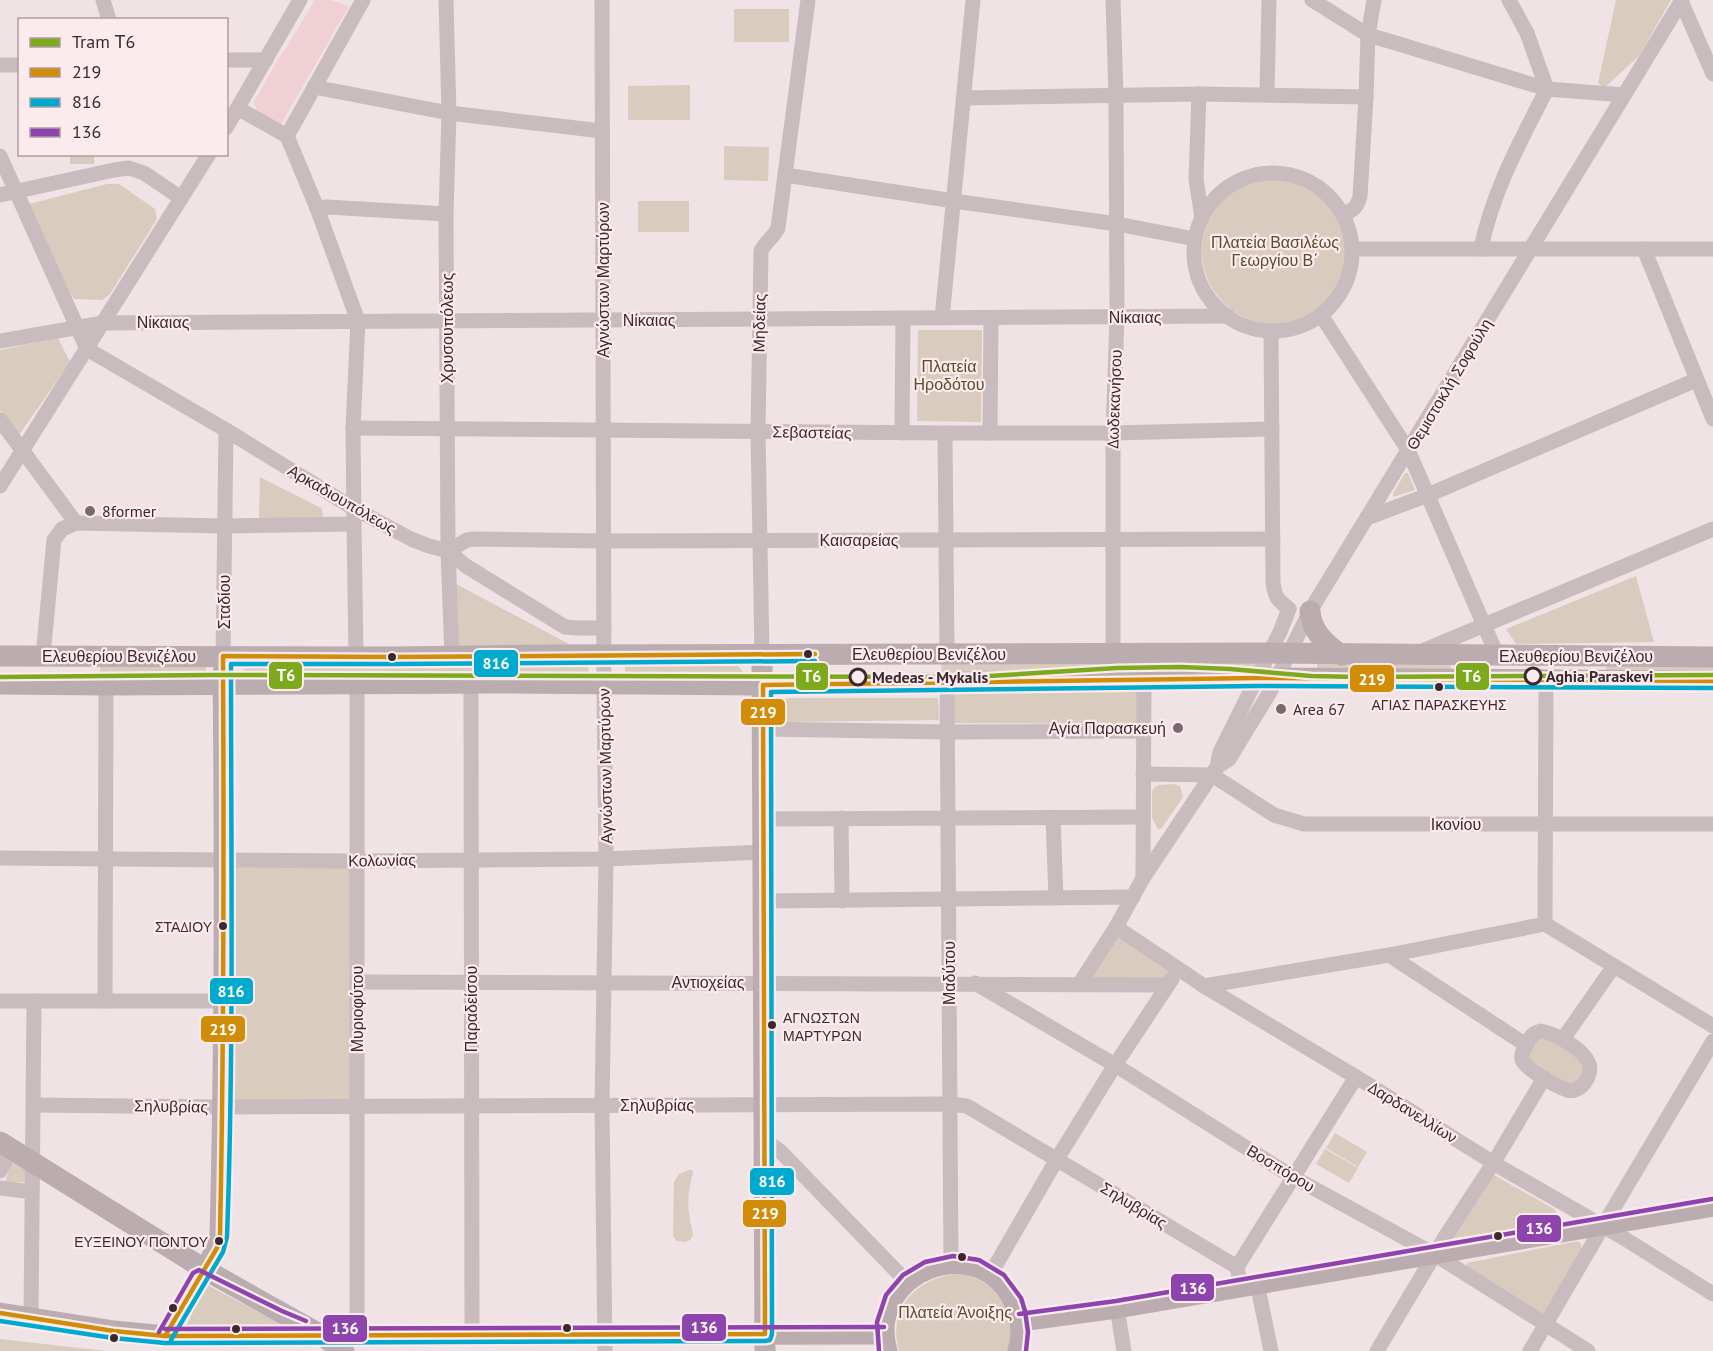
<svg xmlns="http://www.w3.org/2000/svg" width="1713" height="1351" font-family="'PT Sans',sans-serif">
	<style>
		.green { fill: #d9cbbd }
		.plaza { fill: #efd1d5 }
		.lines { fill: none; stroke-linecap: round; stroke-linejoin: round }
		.street { stroke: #c9bcbe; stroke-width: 15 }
		.secondary { stroke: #baacaf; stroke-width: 21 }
		.bus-1-casing { stroke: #fcebed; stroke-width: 9 }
		.bus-2-casing { stroke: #fcebed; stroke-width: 9 }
		.bus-3-casing { stroke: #fcebed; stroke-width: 9 }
		.bus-1 { stroke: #d18d09; stroke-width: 4.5 }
		.bus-2 { stroke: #00a9ce; stroke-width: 4.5 }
		.bus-3 { stroke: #8e44ad; stroke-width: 4.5 }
		.tram-1-casing { stroke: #fcebed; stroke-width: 9 }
		.tram-1 { stroke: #7caa1c; stroke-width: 4.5 }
		.poi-dot { fill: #7a6a6f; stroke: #fcebed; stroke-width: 2 }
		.bus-dot { fill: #3b292f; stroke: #fcebed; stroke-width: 2 }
		.stop-dot { fill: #fcebed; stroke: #3b292f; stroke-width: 3 }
		.labels { text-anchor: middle; stroke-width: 4.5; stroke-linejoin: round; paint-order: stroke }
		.bus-label { font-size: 14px; fill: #3b292f; stroke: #fcebed; text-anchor: end }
		.park-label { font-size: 16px; fill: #5c4d2a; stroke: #fcebed }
		.street-label { font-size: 16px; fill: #3b292f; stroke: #fcebed }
		.poi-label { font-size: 16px; fill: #3b292f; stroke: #fcebed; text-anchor: start }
		.stop-label { font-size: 16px; font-weight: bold; fill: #3b292f; stroke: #fcebed; text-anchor: start }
		.line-badge { stroke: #fcebed; stroke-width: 2 }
		.badge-label { font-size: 16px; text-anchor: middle; font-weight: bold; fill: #fff }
	</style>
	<rect width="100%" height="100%" fill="#f0e3e5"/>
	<g class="green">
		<polygon points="1616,0 1671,0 1639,56 1604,88 1598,83"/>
		<rect x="734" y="9" width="55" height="33"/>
		<polygon points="690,85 690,120 628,120 628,86"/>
		<polygon points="724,146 769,147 768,181 724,180"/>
		<rect x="70" y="155" width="24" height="9"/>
		<circle cx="1275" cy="251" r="73"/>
		<polygon points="107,184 119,184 155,209 157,219 110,294 102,300 74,299 69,292 29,204"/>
		<rect x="638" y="201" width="51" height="31"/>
		<polygon points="918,330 982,330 981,422 917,421"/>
		<polygon points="58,338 70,362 19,435 0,410 0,350"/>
		<polygon points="1405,473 1408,473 1415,490 1393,497 1393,494"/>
		<polygon points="260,477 319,507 322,509 323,516 321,518 259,518"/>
		<polygon points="1636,576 1654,642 1516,644 1506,629"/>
		<polygon points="456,584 569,644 571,649 457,649"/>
		<polygon points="1261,655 1254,673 942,679 941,656"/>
		<polygon points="1317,655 1451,657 1450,677 1317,678"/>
		<polygon points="588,657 589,680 501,681 501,659"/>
		<polygon points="100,659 206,659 206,679 100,680"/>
		<polygon points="246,659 493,659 493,680 241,680"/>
		<polygon points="733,659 748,679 625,678 625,660"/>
		<polygon points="1607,659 1713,659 1713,678 1606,678"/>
		<polygon points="1139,683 1138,724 954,723 951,687"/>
		<polygon points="789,698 938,698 939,720 778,722 777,703"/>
		<polygon points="1174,784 1180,786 1183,797 1161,829 1158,829 1152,818 1152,791 1155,787 1159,785"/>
		<polygon points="236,867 355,868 353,1102 234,1100"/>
		<polygon points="1116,927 1179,969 1167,985 1080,983"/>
		<polygon points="1541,1031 1589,1063 1576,1091 1527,1068 1529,1038"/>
		<polygon points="1335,1133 1367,1152 1358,1167 1326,1148"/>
		<polygon points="1325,1149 1358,1168 1349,1183 1316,1164"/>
		<polygon points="12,1159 28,1172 27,1182 5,1183"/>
		<path d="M689 1170H692L693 1173C688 1190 687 1204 690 1221 691 1227 695 1234 691 1239 687 1243 682 1242 677 1241L673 1236 674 1182 679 1174Z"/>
		<polygon points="1494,1175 1554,1209 1559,1218 1553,1224 1447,1239"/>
		<polygon points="1578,1241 1581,1244 1583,1255 1542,1318 1466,1267 1467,1263"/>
		<path d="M954 1274 966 1275 978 1279 994 1289 1002 1296 1014 1330 1011 1351H899C887 1310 914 1280 954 1274Z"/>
		<polygon points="205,1284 291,1329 186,1327"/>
		<polygon points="0,1339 107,1351 0,1351"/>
	</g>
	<polygon class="plaza" points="315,0 331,0 349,6 280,126 257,113 254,102 281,54 285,50"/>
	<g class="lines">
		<g class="street">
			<polyline points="103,0 109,20"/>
			<polyline points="446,0 449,113 446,214 448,551 452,657"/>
			<polyline points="602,0 604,695 606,859 602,1105 605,1351"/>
			<polyline points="1113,0 1116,95 1117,317 1113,433 1113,653"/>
			<polyline points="1312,0 1368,35 1389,41 1547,89 1624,95"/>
			<polyline points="1681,1 1713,74"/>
			<polyline points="226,60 266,60"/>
			<polyline points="0,65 20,65"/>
			<polyline points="314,87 449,113 602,131"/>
			<polyline points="1199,94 1196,179 1202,218"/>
			<polyline points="1267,94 1269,0"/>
			<polyline points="964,98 1199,94 1366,97"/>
			<polyline points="239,109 287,136 363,0"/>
			<polyline points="226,128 300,0"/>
			<polyline points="0,156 87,349 226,430 353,508 411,539 429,546 448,551 466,566 565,627 578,628 604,628"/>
			<circle cx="1273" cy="252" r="79"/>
			<polyline points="785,175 954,201 1117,224 1195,239"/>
			<polyline points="0,195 114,170 129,168 144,173 181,198"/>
			<polyline points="317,208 327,207 446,214"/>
			<path d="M1343 215C1353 210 1357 208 1360 196L1366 97 1368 35 1374 0"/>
			<polyline points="1352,249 1713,249"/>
			<path d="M1481 249C1492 192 1521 140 1547 89L1527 33 1509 0"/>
			<polyline points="1644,249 1713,419"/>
			<polyline points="1321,315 1408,450 1497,655"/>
			<polyline points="942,318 973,0"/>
			<path d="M1271 331 1273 583C1275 598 1278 600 1289 609"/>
			<polyline points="0,341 103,323 1228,316"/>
			<polyline points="0,420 76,523"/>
			<polyline points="353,428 945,433 1113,433 1272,429"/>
			<polyline points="902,433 903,318"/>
			<polyline points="945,433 947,654"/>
			<polyline points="990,433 991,318"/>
			<polyline points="0,486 209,154"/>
			<polyline points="1367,518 1428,495 1696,380"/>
			<polyline points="354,524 356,656"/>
			<polyline points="448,551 467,540 474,539 603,541 1273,539"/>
			<polyline points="1420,652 1713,529"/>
			<path d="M762 655 758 431 761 251C766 240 773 239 778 228L808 0"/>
			<polyline points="43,656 54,540 62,529 76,523 224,526 354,524 353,428 358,321 317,208 287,136"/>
			<polyline points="223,656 226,430"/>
			<polyline points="947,682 951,1263"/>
			<polyline points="357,684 357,1335"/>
			<polyline points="471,684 472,1335"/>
			<polyline points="763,729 947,732 1144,731"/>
			<polyline points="1217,767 1229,759 1270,692 1310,611 1682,0"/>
			<polyline points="1143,774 1212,775 1274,815 1304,824 1713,824"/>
			<polyline points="1053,817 1056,898"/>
			<polyline points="841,818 842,901"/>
			<polyline points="763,819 1143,817"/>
			<polyline points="0,858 357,861 606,859 763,852"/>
			<polyline points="1143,878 1144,680"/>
			<polyline points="763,901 1133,897"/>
			<polyline points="1545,924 1546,680"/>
			<polyline points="1545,924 1713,1026"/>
			<polyline points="1116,927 1204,986 1366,1083 1500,1167 1622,1237 1713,1294"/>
			<polyline points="1389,955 1526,1045"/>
			<polyline points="357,982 1167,985"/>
			<polyline points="975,983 1115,1065 1293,1177 1434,1254 1588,1351"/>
			<polyline points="1080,983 1116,927 1143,878 1217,767 1220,752 1280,632 1289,609"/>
			<polyline points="1204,986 1389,955 1545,924"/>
			<polyline points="0,1001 223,1001"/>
			<polyline points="105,1001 106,685"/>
			<path d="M1541 1031C1556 1034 1584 1049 1589 1064 1593 1076 1580 1094 1567 1090 1556 1086 1524 1069 1522 1059 1521 1054 1523 1051 1526 1046 1529 1038 1532 1033 1541 1031Z"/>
			<polyline points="1563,1039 1614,966"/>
			<polyline points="33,1105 223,1107 950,1104 967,1106 1237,1267"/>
			<polyline points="764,1140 780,1151 906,1281"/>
			<polyline points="0,1171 11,1149"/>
			<polyline points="0,1188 32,1192"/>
			<polyline points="990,1275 1057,1159 1115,1065 1172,979"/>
			<polyline points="1239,1277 1237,1267 1356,1077"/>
			<polyline points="1257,1283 1271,1351"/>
			<polyline points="1117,1308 1124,1351"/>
			<polyline points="31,1318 34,1001"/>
			<polyline points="1377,1351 1445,1237 1494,1162 1544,1078"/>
			<polyline points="1530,1351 1603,1226 1713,1041"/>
		</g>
		<g class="secondary">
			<path d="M1310 611C1311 631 1326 645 1342 655"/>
			<polyline points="762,655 765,1351"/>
			<path d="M0 656 393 657 548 655 1270 653C1417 655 1565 655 1713 657"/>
			<polyline points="0,684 106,685 496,683 763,685 1257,678 1713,681"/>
			<polyline points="0,1142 204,1269 321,1335 344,1351"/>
			<polyline points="0,1313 114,1331 165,1336 884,1334"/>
			<polyline points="1020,1321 1117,1308 1713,1206"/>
			<path d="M165 1336 217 1248 220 1236C225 1048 225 860 223 672"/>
			<path d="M887 1351C864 1272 979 1227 1014 1302 1021 1317 1023 1335 1018 1351"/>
		</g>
		<defs>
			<g id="bus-1">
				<polyline points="0,1313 114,1331 165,1336 765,1334 763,685 1257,678 1713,681"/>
				<path d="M165 1336 217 1248 220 1236C224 1043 224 849 223 656L393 657 815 654"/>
			</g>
			<g id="bus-2">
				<polyline points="0,1321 113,1338 165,1343 765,1341 770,1340 772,1334 771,692 1257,686 1713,688"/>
				<path d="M171 1340 223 1252 227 1237C234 1046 231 855 231 664H393L815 661"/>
			</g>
			<g id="bus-3">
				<polyline points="1019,1314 1116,1301 1712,1199"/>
				<polyline points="165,1329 884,1327"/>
				<polyline points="159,1332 193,1273 199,1270 282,1311 306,1321"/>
				<polyline points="879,1351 877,1322 886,1295 903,1275 925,1262 953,1256 979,1260 1004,1275 1021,1298 1025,1311 1028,1332 1026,1351"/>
			</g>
		</defs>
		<use href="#bus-1" class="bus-1-casing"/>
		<use href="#bus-2" class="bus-2-casing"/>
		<use href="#bus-3" class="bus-3-casing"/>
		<use href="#bus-1" class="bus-1"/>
		<use href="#bus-2" class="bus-2"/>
		<use href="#bus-3" class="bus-3"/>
		<defs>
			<polyline id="tram-1" points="0,677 210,675 973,677 1117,668 1180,667 1230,669 1311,676 1358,677 1713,675"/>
		</defs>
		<use href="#tram-1" class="tram-1-casing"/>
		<use href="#tram-1" class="tram-1"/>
	</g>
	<g class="poi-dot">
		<circle cx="90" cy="511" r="6"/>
		<circle cx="1281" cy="709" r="6"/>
		<circle cx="1178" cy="728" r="6"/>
	</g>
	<g class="bus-dot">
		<circle cx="808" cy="654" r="5"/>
		<circle cx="392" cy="657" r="5"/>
		<circle cx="1439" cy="687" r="5"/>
		<circle cx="223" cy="926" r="5"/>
		<circle cx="772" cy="1025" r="5"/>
		<circle cx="1498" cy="1236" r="5"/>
		<circle cx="219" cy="1241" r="5"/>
		<circle cx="962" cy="1257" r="5"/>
		<circle cx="173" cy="1308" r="5"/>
		<circle cx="567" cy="1328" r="5"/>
		<circle cx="236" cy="1329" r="5"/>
		<circle cx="114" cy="1338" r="5"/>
	</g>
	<g class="stop-dot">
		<circle cx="1533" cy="676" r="8"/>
		<circle cx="858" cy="677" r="8"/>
	</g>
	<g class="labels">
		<g class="bus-label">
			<text x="1439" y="710" text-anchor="middle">ΑΓΙΑΣ ΠΑΡΑΣΚΕΥΗΣ</text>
			<text x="212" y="932">ΣΤΑΔΙΟΥ</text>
			<text x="783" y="1023" text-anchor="start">ΑΓΝΏΣΤΩΝ<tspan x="783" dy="18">ΜΑΡΤΥΡΩΝ</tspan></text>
			<text x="208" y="1247">ΕΥΞΕΙΝΟΥ ΠΟΝΤΟΥ</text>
		</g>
		<g class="park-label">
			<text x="1275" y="248">Πλατεία Βασιλέως<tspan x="1275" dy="18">Γεωργίου Β΄</tspan></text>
			<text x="949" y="372">Πλατεία<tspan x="949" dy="18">Ηροδότου</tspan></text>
			<text x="955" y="1318">Πλατεία Άνοιξης</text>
		</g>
		<g class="street-label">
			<text transform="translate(603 280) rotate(-90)" y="6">Αγνώστων Μαρτύρων</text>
			<text x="1135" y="323">Νίκαιας</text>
			<text x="649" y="326">Νίκαιας</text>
			<text x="163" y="328">Νίκαιας</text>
			<text transform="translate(759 323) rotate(-89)" y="6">Μηδείας</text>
			<text transform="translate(447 328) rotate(-90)" y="6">Χρυσουπόλεως</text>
			<text transform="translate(1449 384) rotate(-59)" y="6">Θεμιστοκλή Σοφούλη</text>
			<text transform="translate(1114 399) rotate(-88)" y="6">Δωδεκανήσου</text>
			<text transform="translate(812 432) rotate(1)" y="6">Σεβαστείας</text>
			<text transform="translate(342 499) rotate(30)" y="6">Αρκαδιουπόλεως</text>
			<text x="859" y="546">Καισαρείας</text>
			<text transform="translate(224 602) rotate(-90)" y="6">Σταδίου</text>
			<text x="929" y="660">Ελευθερίου Βενιζέλου</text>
			<text x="119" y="662">Ελευθερίου Βενιζέλου</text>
			<text x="1576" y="662">Ελευθερίου Βενιζέλου</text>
			<text transform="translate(605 766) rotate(-91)" y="6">Αγνώστων Μαρτύρων</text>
			<text x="1456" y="830">Ικονίου</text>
			<text transform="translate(382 860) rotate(-1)" y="6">Κολωνίας</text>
			<text transform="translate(949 973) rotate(-90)" y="6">Μαδύτου</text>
			<text x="708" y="988">Αντιοχείας</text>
			<text transform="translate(357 1009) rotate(-90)" y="6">Μυριοφύτου</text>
			<text transform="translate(471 1009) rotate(-90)" y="6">Παραδείσου</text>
			<text x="657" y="1111">Σηλυβρίας</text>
			<text transform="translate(171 1106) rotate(1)" y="6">Σηλυβρίας</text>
			<text transform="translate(1413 1112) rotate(32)" y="6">Δαρδανελλίων</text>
			<text transform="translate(1281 1168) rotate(31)" y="6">Βοσπόρου</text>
			<text transform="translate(1134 1205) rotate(31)" y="6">Σηλυβρίας</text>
		</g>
		<g class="poi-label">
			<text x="102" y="517">8former</text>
			<text x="1293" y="715">Area 67</text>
			<text x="1166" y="734" text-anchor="end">Αγία Παρασκευή</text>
		</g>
		<g class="stop-label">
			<text x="1546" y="682">Aghia Paraskevi</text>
			<text x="872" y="683">Medeas - Mykalis</text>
		</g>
	</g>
	<g class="line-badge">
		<rect x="473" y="649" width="46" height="29" rx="6" fill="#00a9ce"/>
		<rect x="268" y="661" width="35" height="29" rx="6" fill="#7caa1c"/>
		<rect x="1455" y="662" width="35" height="29" rx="6" fill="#7caa1c"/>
		<rect x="795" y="662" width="34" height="29" rx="6" fill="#7caa1c"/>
		<rect x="1349" y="664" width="46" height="29" rx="6" fill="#d18d09"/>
		<rect x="740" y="698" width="46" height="28" rx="6" fill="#d18d09"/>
		<rect x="209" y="977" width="45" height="28" rx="6" fill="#00a9ce"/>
		<rect x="200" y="1015" width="46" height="28" rx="6" fill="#d18d09"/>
		<rect x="749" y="1167" width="46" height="29" rx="6" fill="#00a9ce"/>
		<rect x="742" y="1199" width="45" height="29" rx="6" fill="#d18d09"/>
		<rect x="1516" y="1214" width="46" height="29" rx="6" fill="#8e44ad"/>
		<rect x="1170" y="1273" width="45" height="29" rx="6" fill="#8e44ad"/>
		<rect x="681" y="1313" width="46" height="29" rx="6" fill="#8e44ad"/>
		<rect x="322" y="1314" width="46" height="29" rx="6" fill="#8e44ad"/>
	</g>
	<g class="badge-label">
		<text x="496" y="669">816</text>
		<text x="286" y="681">Τ6</text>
		<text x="1472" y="682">Τ6</text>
		<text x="812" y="682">Τ6</text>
		<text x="1372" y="685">219</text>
		<text x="763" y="718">219</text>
		<text x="231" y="997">816</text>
		<text x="223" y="1035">219</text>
		<text x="772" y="1187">816</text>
		<text x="765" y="1219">219</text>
		<text x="1539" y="1234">136</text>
		<text x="1193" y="1294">136</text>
		<text x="704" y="1333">136</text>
		<text x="345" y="1334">136</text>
	</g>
	<rect x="18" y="18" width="210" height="138" fill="#fcebed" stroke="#af9da1" stroke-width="1.5"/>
	<rect x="30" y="38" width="30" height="9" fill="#7caa1c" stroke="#af9da1" stroke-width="1.5"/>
	<text x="72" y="48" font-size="18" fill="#3b292f">Tram Τ6</text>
	<rect x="30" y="68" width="30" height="9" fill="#d18d09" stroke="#af9da1" stroke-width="1.5"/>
	<text x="72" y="78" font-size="18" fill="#3b292f">219</text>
	<rect x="30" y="98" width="30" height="9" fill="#00a9ce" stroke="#af9da1" stroke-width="1.5"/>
	<text x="72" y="108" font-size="18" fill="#3b292f">816</text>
	<rect x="30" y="128" width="30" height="9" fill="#8e44ad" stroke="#af9da1" stroke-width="1.5"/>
	<text x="72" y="138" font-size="18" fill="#3b292f">136</text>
</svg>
